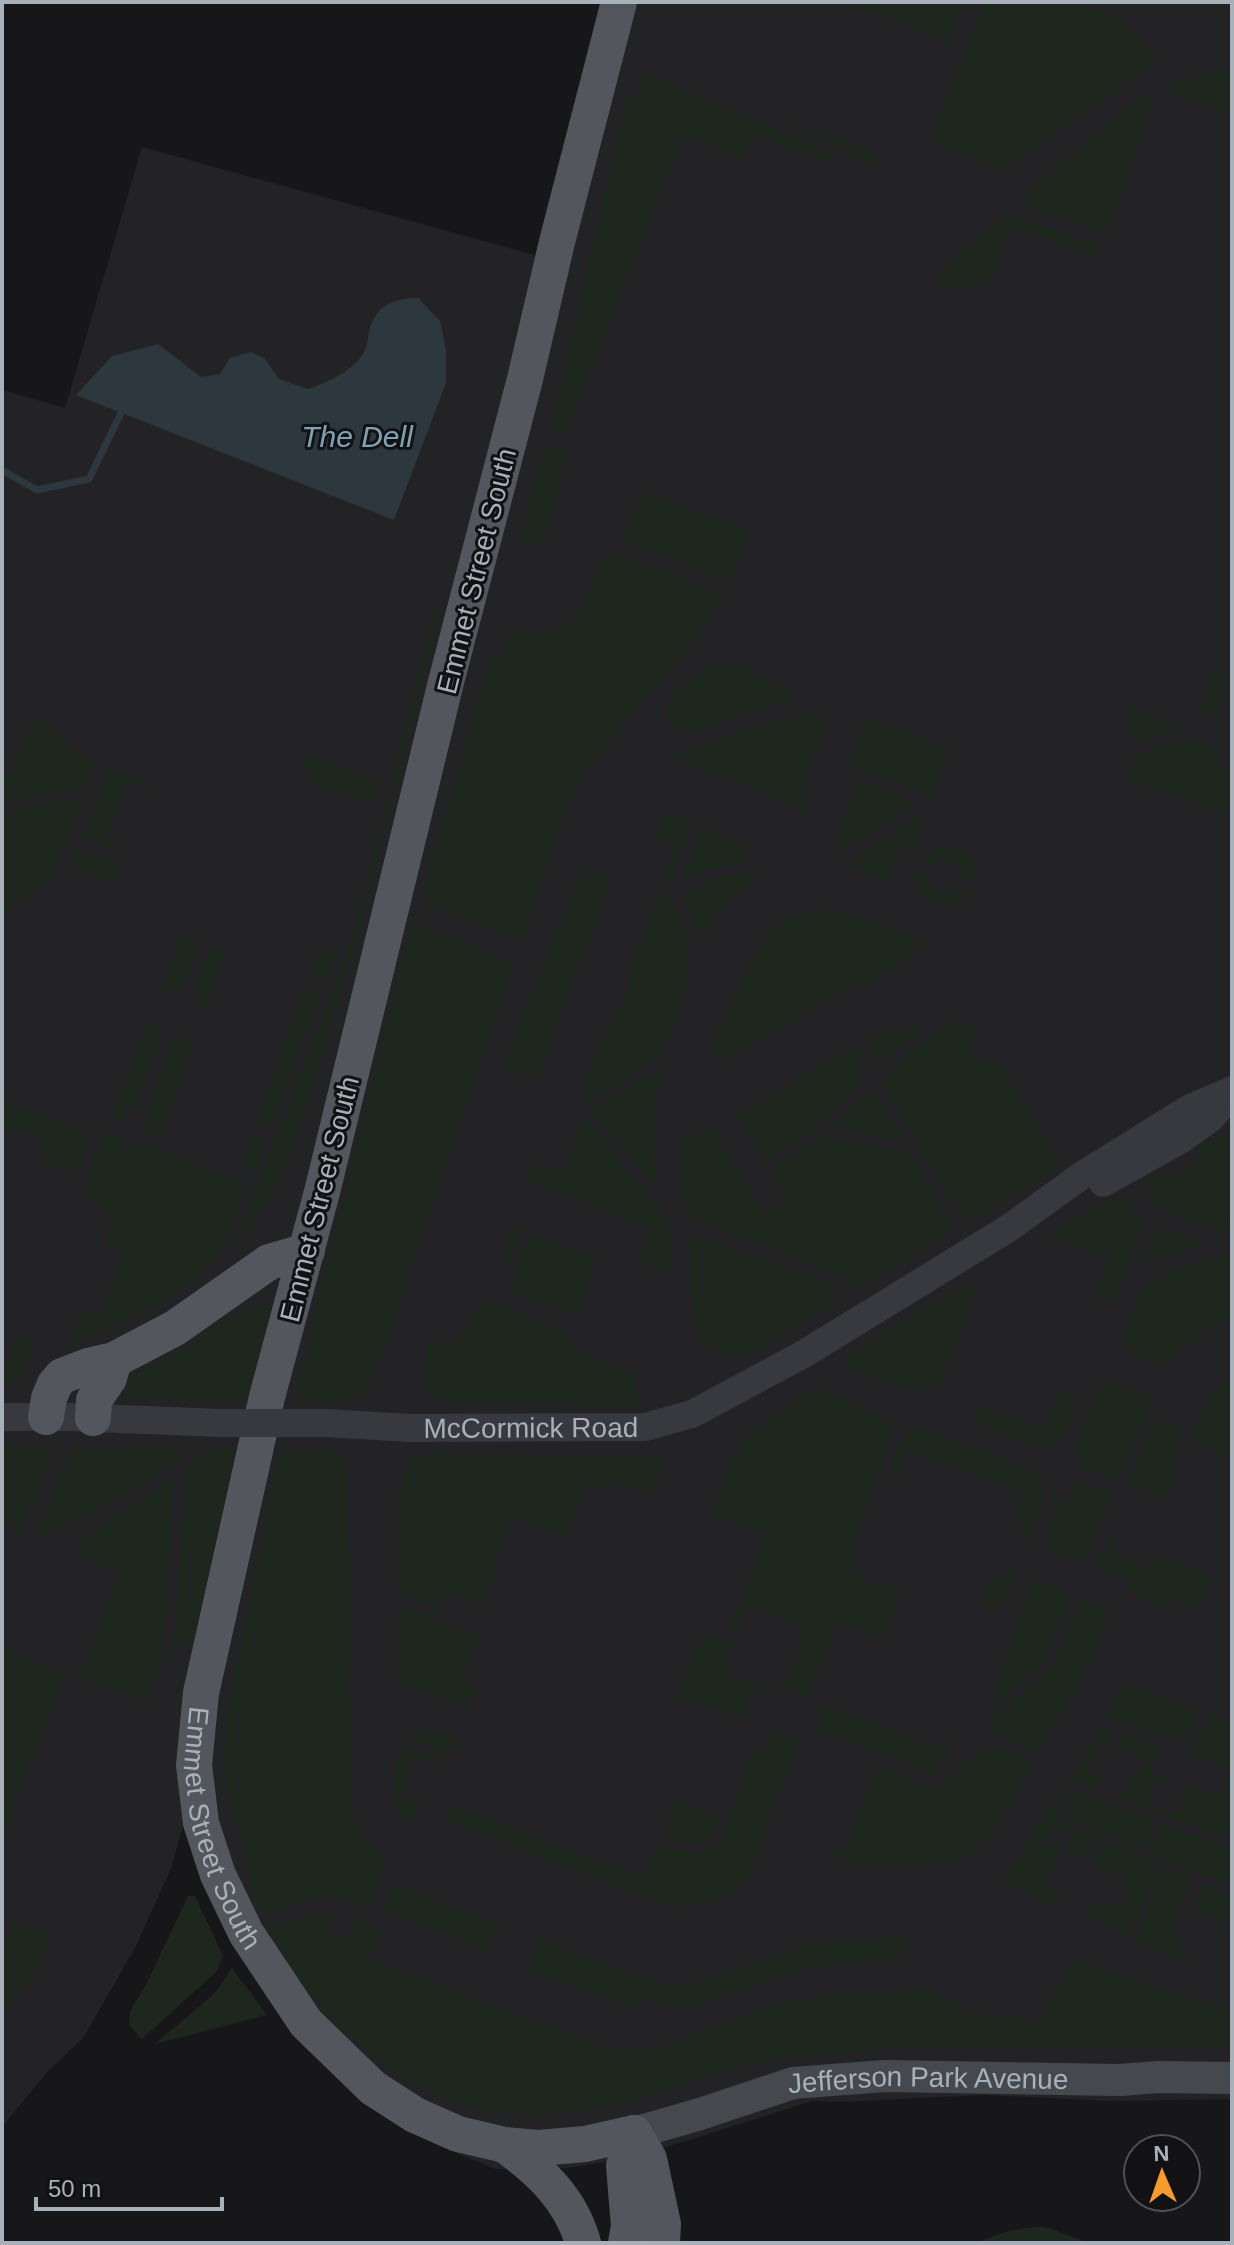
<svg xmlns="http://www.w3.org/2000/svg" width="1234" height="2245" font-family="Helvetica,sans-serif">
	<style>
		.built { fill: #232326 }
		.green { fill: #1e271e }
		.water { fill: #2c383d }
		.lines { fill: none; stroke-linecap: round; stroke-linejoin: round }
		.stream { stroke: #2c383d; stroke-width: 7 }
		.tertiary { stroke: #37393e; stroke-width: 28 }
		.secondary { stroke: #45494e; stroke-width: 32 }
		.primary { stroke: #53575d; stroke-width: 36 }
		.tertiary-bridge { stroke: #37393e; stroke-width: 28 }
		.labels { text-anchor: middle; stroke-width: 6; stroke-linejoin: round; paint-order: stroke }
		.street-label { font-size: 28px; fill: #a8b0b9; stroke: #121214 }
		.water-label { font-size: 30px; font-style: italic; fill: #7ea3b5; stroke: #121214 }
	</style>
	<rect width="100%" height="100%" fill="#171719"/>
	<polygon class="built" points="620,2 1232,2 1232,2099 1112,2101 982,2095 841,2102 812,2101 683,2142 606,2162 567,2168 496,2169 437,2145 409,2132 316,2056 215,1827 207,1734 172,1866 135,1948 83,2038 48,2071 2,2127 2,390 65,408 142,147 556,261"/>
	<g class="green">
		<polygon points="845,2 963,2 948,40"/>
		<polygon points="986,2 1073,2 1122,21 1157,61 1001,171 929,139"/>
		<polygon points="1232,67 1232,114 1167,90 1170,83 1212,74"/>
		<path d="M645 73 833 154 831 163 755 134 745 159 682 135 567 431C558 430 555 429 553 419L627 97 636 98Z"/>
		<polygon points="1147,95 1152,98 1151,106 1106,233 1018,201 1141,96"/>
		<polygon points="772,115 876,153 870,170 859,157"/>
		<polygon points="1012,215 1100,247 1096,257 1010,225 987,285 948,287 938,283 938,277 944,266 1003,217"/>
		<path d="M545 445 567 452 545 541C535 544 528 543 521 536Z"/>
		<polygon points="642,491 750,532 730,580 623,543"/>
		<path d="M610 556 618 557 724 594 704 628 579 778 567 807 522 942 421 901 491 655 505 653 509 631C519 631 531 634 541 633 582 630 587 597 598 565L604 559Z"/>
		<polygon points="435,608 438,614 438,623 398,782 392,780"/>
		<path d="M720 665 747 669 792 694 794 701 764 706 698 732 686 733 674 728 667 717C671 688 695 673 720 665Z"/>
		<polygon points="1214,673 1229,678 1215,714 1207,716 1204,715 1202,707"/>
		<polygon points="1127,706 1176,724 1180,728 1134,742 1125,709"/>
		<polygon points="814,714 828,719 800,793 810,797 806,809 673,757 764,724"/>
		<polygon points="866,718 950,750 932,797 849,763"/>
		<polygon points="34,719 50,727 72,749 94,764 85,788 2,802 2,775 10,777"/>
		<polygon points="1193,739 1208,747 1232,787 1232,799 1227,815 1125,779 1136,754"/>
		<path d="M304 753 380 782 375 799 365 801C343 792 293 785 304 753Z"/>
		<polygon points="108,767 152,784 151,788 129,780 106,840 127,849 125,853 83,838"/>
		<polygon points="858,780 917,803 832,857"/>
		<polygon points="390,789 394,791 355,945 294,1149 271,1198 233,1248 355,933"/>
		<polygon points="83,798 52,878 2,915 2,811"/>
		<polygon points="665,813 692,822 670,884 663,881 676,848 655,840"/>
		<polygon points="919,816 925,817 914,848 902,844 887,882 853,866 853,862"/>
		<polygon points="701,827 749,846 743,862 711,868 682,882"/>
		<path d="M947 846C966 850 978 862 975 882L963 877C962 858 945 855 931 864L920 861C928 851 935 848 947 846Z"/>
		<polygon points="77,850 120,866 113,884 71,868"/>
		<polygon points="583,868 611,880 535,1080 503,1066"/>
		<path d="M916 870 927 874 930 888 940 894 951 895 960 888 971 892C949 919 915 904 916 870Z"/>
		<polygon points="752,871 762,871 724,904 702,940 683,899 716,878"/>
		<path d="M658 895C702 911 688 1011 666 1041 646 1069 618 1085 588 1100L581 1097 613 1010 619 1012 630 982 626 980Z"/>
		<path d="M831 909 893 927 925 944C916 948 913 955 905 961 891 970 879 977 866 988L861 980 722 1062 711 1046 713 1040 756 953 768 933 790 917Z"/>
		<path d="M411 922 515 964 407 1273 395 1320 364 1394C343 1407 317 1402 294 1401Z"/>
		<polygon points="182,935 199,942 182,986 172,989 168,994 160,991"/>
		<polygon points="211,946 226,952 207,1007 199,1004 197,994 194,990"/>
		<polygon points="319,947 337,953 330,973 324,977 311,971"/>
		<polygon points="305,987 317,992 320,995 318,1000 272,1124 266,1126 257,1121"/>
		<path d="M956 1019 971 1025 976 1033 968 1042C972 1058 987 1062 1001 1067L1062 1166 969 1222 959 1212 881 1084 913 1048Z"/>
		<polygon points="148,1021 156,1024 158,1034 161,1037 134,1113 126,1115 122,1120 112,1115"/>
		<polygon points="918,1022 921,1027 875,1067 871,1047 866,1040 891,1025 893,1037"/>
		<polygon points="187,1034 196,1037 160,1135 147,1130 148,1120 145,1115 174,1042 184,1039"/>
		<polygon points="853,1046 859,1055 864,1078 805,1137 765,1162 734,1111 750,1109"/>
		<path d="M666 1060C648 1096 650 1155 660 1194L589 1109C617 1095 643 1082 666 1060Z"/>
		<polygon points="872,1091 904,1140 832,1128"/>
		<polygon points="2,1099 83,1130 83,1133 90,1136 76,1173 38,1159 45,1140 8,1126 2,1139"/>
		<polygon points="583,1116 671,1225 673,1234 670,1273 639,1262 652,1228 525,1180 530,1167 545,1165 564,1171"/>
		<polygon points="711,1126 764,1213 787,1199 770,1170 824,1137 910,1153 954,1230 853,1292 848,1279 836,1273 702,1223 688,1214 681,1198 680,1143"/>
		<path d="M105 1130 122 1136V1146L126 1149H132L138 1143 247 1183C239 1204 233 1228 223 1247 198 1294 113 1326 67 1348L82 1309 100 1315 123 1252 106 1245C119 1215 105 1209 83 1192Z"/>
		<polygon points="1221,1134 1225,1136 1227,1146 1230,1235 1160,1208 1144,1182 1163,1172 1169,1178 1203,1157 1198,1145"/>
		<polygon points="251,1137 261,1141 263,1149 256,1168 249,1171 240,1166"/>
		<polygon points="1124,1193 1144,1225 1112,1304 1095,1298 1110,1259 1045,1234"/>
		<polygon points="514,1225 522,1229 509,1265 500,1262"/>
		<polygon points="1159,1226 1204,1244 1169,1253 1145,1265"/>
		<polygon points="530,1234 597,1258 577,1316 509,1290"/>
		<path d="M691 1235 822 1281 833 1287 840 1299 752 1353C738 1359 730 1358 717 1350 712 1347 706 1344 702 1340 685 1316 694 1264 691 1235Z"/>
		<path d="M1232 1254V1318C1207 1327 1183 1345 1167 1367L1126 1349 1124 1340 1141 1291 1172 1270Z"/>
		<polygon points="969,1282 974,1282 976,1288 939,1386 909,1391 846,1368 844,1357"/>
		<path d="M481 1300 566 1331 572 1347 591 1359 632 1372 639 1406 450 1403C413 1391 425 1369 431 1340 437 1341 445 1344 451 1343 463 1341 476 1310 481 1300Z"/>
		<path d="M260 1304 270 1305 247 1400 122 1399C120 1389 121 1383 129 1376 145 1368 163 1360 179 1351 207 1335 230 1315 260 1304Z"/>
		<polygon points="18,1334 35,1341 17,1384 2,1384 2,1374"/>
		<polygon points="1232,1374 1232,1457 1189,1441 1214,1391"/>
		<polygon points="1103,1379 1150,1398 1145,1410 1150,1412 1117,1481 1084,1468 1075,1453"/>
		<path d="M816 1388 828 1390 891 1422 893 1428 851 1556C853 1572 862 1582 876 1587L878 1583 900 1591 883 1639 838 1622 808 1698 784 1689 803 1641 799 1639 804 1626 746 1604 735 1633 730 1631 765 1533 712 1514 728 1469 744 1438Z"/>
		<path d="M1059 1392 1076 1398C1072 1409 1070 1425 1062 1435 1043 1460 996 1431 973 1421L979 1406 1044 1430Z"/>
		<polygon points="1155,1420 1183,1429 1171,1462 1179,1466 1165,1499 1126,1484"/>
		<path d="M918 1427 1030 1470C1035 1474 1041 1478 1043 1485 1046 1499 1032 1529 1028 1543L1021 1541 1026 1525 1015 1521 1024 1493 909 1450 898 1478 890 1474 907 1431 912 1428Z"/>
		<polygon points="2,1445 55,1448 21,1530 2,1519"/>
		<polygon points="180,1448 179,1460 95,1511 39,1538 35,1536 73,1449"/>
		<polygon points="213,1448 235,1449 193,1648 174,1643 186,1467"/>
		<path d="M332 1451 347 1459 352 1810C355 1831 369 1846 385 1860L384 1871 367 1909C359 1905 350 1901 342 1899 319 1895 284 1905 263 1913L249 1872 225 1778 228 1713 278 1454Z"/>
		<polygon points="434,1453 665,1458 651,1495 615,1481 610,1491 586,1482 567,1537 513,1517 493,1567 496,1569 482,1606 443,1591 436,1608 400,1594 400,1491 403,1474 410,1463 421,1456"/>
		<polygon points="174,1477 162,1659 146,1702 79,1679 120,1572 78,1556 83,1538"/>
		<polygon points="1079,1482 1112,1495 1083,1562 1044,1548 1056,1506 1070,1498"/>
		<polygon points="1112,1538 1117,1540 1112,1554 1152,1570 1158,1556 1211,1577 1197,1609 1167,1598 1163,1606 1128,1592 1132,1580 1097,1567 1107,1542"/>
		<path d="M1011 1568 1018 1570C1011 1587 1004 1617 981 1604L991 1576 1005 1581Z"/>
		<polygon points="1032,1578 1072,1595 1043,1662 1000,1702 995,1704 992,1700"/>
		<path d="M1083 1599 1110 1610 1094 1652 1075 1691 1037 1752 992 1730C990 1724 991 1721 995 1716L1051 1668Z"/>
		<polygon points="400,1605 478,1638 461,1682 476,1689 469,1707 403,1686 399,1680"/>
		<polygon points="706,1633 732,1643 726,1659 729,1660 724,1673 776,1693 774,1698 752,1690 741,1719 687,1698 684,1704 675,1701 700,1638 704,1639"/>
		<polygon points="2,1650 65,1674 2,1836"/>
		<polygon points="1129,1685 1198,1710 1188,1738 1176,1735 1165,1737 1109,1717 1108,1714 1125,1687"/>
		<polygon points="824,1705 939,1749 944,1739 951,1741 937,1775 815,1729"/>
		<polygon points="1208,1714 1232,1723 1232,1769 1196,1757 1198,1751 1194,1749"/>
		<polygon points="1102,1725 1113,1729 1107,1743 1101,1741 1088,1771 1100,1777 1095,1789 1071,1779 1071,1777"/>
		<polygon points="427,1730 439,1732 459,1740 452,1755 412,1740 412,1734"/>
		<path d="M771 1730 800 1742 763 1828 768 1831C762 1844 757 1859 750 1872 737 1894 704 1908 678 1906 672 1906 665 1903 659 1902L445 1820 451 1805 644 1879 659 1844 690 1854 709 1851 723 1838 753 1751 765 1749Z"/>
		<polygon points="1121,1732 1159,1747 1150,1773 1166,1779 1164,1784 1155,1781 1147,1803 1163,1809 1158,1814 1121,1799 1127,1783 1130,1783 1135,1770 1141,1772 1145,1763 1139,1760 1140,1756 1115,1746"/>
		<path d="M404 1746 441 1760 439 1765 413 1757 400 1795 421 1805 412 1824C406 1820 401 1818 398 1811 392 1796 394 1758 404 1746Z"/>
		<path d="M991 1747H997L1033 1762C1020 1784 997 1832 978 1847 947 1871 887 1865 849 1867L853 1862 827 1852 844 1851 877 1765 920 1787 938 1790 971 1758Z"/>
		<polygon points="1232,1775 1232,1839 1165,1816 1167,1811 1177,1813 1187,1786 1223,1798"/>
		<path d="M1062 1785 1068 1788C1049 1823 1063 1823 1093 1836L1094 1842 1087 1856 1075 1851 1072 1856 1065 1853 1073 1835 1053 1826 1045 1844 1059 1850 1045 1883 1060 1890 1052 1906 1011 1886 997 1883 1020 1856Z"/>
		<path d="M1074 1792 1150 1819 1153 1821V1825L1145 1846 1139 1848 1072 1819C1063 1809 1068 1803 1074 1792Z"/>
		<path d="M675 1801 721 1818C710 1850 692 1847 666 1836L672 1818 669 1816Z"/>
		<polygon points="1163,1825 1232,1849 1232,1885 1153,1855 1151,1849 1160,1827"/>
		<polygon points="1106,1841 1159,1864 1160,1867 1129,1935 1090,1918 1089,1903 1105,1910 1109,1901 1122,1907 1129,1891 1124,1889 1127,1880 1090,1864 1101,1843"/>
		<path d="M1168 1869 1189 1877 1190 1881C1172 1925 1164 1925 1195 1964L1134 1941 1165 1869Z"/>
		<polygon points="395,1885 500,1924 489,1951 381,1910 390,1888"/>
		<polygon points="1204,1885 1232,1895 1232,1925 1191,1908 1200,1888"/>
		<polygon points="188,1896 195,1896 223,1956 217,1971 142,2039 129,2025 130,2011 146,1985"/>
		<polygon points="330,1913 325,1930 347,1939 356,1919 381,1930 370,1960 610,2050 652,2051 781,2003 830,1996 913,1992 929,1985 936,1994 981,2020 988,2010 1008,2022 1014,2013 1035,2025 1074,1960 1232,2011 1232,2048 885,2048 807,2056 745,2065 636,2100 594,2108 539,2116 480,2111 431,2092 384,2066 341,2030 297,1981 268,1926"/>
		<polygon points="14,1922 49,1936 39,1968 27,1984 2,2010 2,1953"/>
		<polygon points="907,1937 909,1939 907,1951 896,1960 805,1968 689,2007 641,2000 638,2010 527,1970 539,1939 656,1983 685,1985 810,1943"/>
		<polygon points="232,1968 267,2015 155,2044 214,1994"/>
		<path d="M1035 2227 1049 2228 1088 2243H977C995 2234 1014 2229 1035 2227Z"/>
	</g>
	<path class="water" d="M418 298 440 321 446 349V383L394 520 76 395 112 356 158 344 201 377 220 374 230 358 251 352 264 358 279 379 308 389C327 383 357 369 365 350 368 344 368 337 369 331 377 304 393 299 418 298Z"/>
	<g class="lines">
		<polyline class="stream" points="2,470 37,490 89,479 121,413"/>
		<g class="tertiary">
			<polyline points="1103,1183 1180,1140 1211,1118 1229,1097"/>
			<polyline points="2,1417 71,1417 220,1423"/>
			<path id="s1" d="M325 1423 412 1428 645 1427 692 1414 802 1355 1009 1228 1081 1176 1190 1108 1232 1090"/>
		</g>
		<path class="secondary" id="s2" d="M634 2133 700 2114 793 2083 885 2076 1120 2080 1158 2077 1232 2078"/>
		<g class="primary">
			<path id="s3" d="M619 2 557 242 525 379 446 682 322 1192 267 1397 201 1693 194 1765 201 1823 218 1875 246 1933 306 2023 373 2088 415 2115 458 2134 505 2145 539 2148 585 2144 634 2133"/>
			<polyline points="46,1417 49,1398 55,1384 62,1376 88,1366 114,1360 175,1328 269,1262 307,1251"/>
			<polyline points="93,1418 94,1400 109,1378 114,1360"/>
			<polyline points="634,2133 649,2159 663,2224 662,2243"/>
			<path d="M505 2145C541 2172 571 2199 583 2243"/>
			<polyline points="626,2243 629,2226 624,2166 634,2133"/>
		</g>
		<polyline class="tertiary-bridge" points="220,1423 325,1423"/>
	</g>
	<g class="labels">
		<g class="street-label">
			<text transform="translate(476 571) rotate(-76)" y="10">Emmet Street South</text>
			<text transform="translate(319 1199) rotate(-76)" y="10">Emmet Street South</text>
			<text dy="10" stroke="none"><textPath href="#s1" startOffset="206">McCormick Road</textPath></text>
			<text dy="10" stroke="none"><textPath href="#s3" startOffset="1882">Emmet Street South</textPath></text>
			<text dy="10" stroke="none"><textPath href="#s2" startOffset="302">Jefferson Park Avenue</textPath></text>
		</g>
		<g class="water-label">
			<text x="357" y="447">The Dell</text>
		</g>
	</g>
	<rect width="1234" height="2245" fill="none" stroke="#a8b0b9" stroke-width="8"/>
	<g transform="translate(1162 2173) rotate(358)"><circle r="38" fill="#121214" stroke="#4e5156" stroke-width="2"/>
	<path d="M0-6L14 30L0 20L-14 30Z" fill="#f89b2f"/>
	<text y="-12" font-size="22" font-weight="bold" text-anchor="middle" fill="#a8b0b9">N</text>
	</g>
	<path d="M36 2197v12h186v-12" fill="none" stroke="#a8b0b9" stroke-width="4"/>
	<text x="48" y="2197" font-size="24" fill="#a8b0b9" stroke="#121214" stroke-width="6" paint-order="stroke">50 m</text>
</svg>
